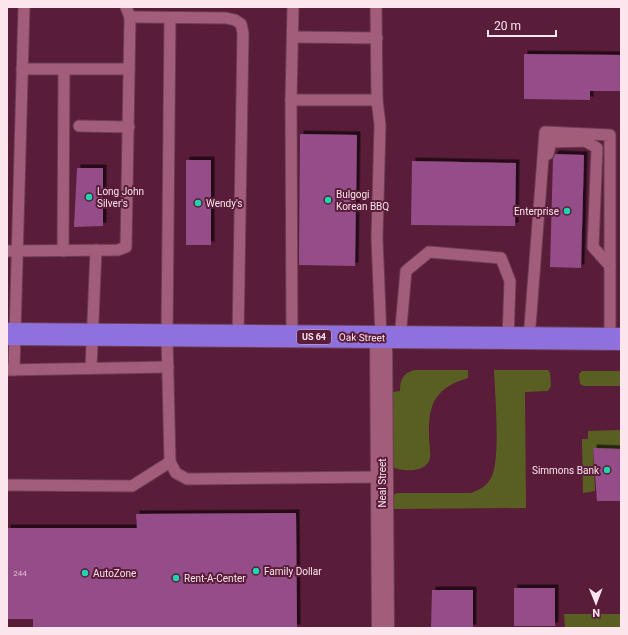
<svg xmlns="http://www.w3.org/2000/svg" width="628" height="635" font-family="Roboto,sans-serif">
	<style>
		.green { fill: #595f23 }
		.building { fill: #944d88; filter: url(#shadow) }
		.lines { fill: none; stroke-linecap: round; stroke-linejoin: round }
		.lane-casing { stroke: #6d3c55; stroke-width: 13 }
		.street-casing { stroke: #6d3c55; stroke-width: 24 }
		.highway-casing { stroke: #6d3c55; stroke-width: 24 }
		.lane { stroke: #a15d7a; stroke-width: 11 }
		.street { stroke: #a15d7a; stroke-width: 22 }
		.highway { stroke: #8e71dc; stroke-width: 22 }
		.poi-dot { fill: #1fd5b0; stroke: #591c39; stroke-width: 1.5 }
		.labels { text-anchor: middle; stroke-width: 4; stroke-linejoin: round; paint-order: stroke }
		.number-label { font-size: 8px; fill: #e3bfd4 }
		.shield { fill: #591c39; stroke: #cca9b7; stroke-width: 1 }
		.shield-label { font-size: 9px; font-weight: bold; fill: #fde5ed }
		.poi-label { font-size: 10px; fill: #fde5ed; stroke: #591c39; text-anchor: start }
		.street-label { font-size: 10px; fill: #fde5ed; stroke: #591c39 }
	</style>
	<defs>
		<filter id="shadow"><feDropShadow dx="3.5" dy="-3.5" stdDeviation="0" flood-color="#0009"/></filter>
	</defs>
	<rect width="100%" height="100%" fill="#591c39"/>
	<g class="green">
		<path d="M415 370H468V378C435 388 428 404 429 436 429 443 431 452 430 458 427 473 402 472 392 467V392L400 391C400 379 403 373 415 370Z"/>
		<path d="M494 370H548L550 373 551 386 548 391 525 392 526 508 392 509V496L397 493H471C479 490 487 486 491 478 501 460 495 394 494 370Z"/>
		<polygon points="582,371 621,371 621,386 584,386 580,384 579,374"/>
		<polygon points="621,430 621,449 593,449 595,491 583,493 582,439 588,439 588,431"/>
		<polygon points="564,614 621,614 621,628 565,628"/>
	</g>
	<g class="building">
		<polygon points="524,54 621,55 621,91 590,91 590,100 524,99"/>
		<polygon points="300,134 357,135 355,266 299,265"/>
		<polygon points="555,154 584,155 581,268 550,267 553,159"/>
		<rect x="186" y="160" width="25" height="85"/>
		<polygon points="412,161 516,163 515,226 411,225"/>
		<polygon points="77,168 103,168 103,226 74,227"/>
		<polygon points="593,448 621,449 621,501 597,501"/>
		<polygon points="296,513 297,628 33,628 33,619 7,619 7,528 137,528 136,514"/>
		<rect x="514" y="588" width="41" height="38"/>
		<polygon points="432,590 473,590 473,628 431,628"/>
	</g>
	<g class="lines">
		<defs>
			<g id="lane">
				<polyline points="376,7 377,100"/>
				<polyline points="130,17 226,18 235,20 241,24 243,33 238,336"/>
				<polyline points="170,18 167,336 170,462 176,473 187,479 382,477"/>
				<polyline points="293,37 377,38"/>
				<polyline points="22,69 129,69"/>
				<polyline points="291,100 377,100 380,125 377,238 381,337"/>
				<polyline points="79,126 129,127"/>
				<polyline points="548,154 551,142 585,141 597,148 593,247 610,266"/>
				<polyline points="7,251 118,250 126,247 130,17 126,7"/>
				<polyline points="63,251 64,70"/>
				<polyline points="292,336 291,100 293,7"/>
				<polyline points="400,338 406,271 429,252 501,258 510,281 508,339"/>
				<polyline points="529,339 545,132 610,135 610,339"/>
				<polyline points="91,368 96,250"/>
				<polyline points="7,370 168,367"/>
				<polyline points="14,370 24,7"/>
				<polyline points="7,485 132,486 170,462"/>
			</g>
			<polyline id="street" points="381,337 383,628"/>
			<polyline id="highway" points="7,334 621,339"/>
		</defs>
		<use href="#lane" class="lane-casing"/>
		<use href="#street" class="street-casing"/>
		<use href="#highway" class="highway-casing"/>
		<use href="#lane" class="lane"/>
		<use href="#street" class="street"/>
		<use href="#highway" class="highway"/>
	</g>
	<g class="poi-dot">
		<circle cx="89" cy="197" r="4"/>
		<circle cx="328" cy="200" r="4"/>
		<circle cx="198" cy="203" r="4"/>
		<circle cx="567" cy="211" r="4"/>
		<circle cx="607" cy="470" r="4"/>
		<circle cx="256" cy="571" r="4"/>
		<circle cx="85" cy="573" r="4"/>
		<circle cx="176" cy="578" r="4"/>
	</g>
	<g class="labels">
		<g class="number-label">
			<text x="20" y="576">244</text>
		</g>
		<rect class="shield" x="297" y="330" width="34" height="14" rx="3"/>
		<g class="shield-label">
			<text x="314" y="340">US 64</text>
		</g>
		<g class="poi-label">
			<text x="97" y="195">Long John<tspan x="97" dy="12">Silver's</tspan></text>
			<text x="336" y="198">Bulgogi<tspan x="336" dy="12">Korean BBQ</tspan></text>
			<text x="206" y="207">Wendy's</text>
			<text x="559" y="215" text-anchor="end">Enterprise</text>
			<text x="599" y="474" text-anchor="end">Simmons Bank</text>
			<text x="264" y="575">Family Dollar</text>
			<text x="93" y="577">AutoZone</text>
			<text x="184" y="582">Rent-A-Center</text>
		</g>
		<g class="street-label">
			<text transform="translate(362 337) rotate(1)" y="4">Oak Street</text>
			<text transform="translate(382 483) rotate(-90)" y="4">Neal Street</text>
		</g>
	</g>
	<rect width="628" height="635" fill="none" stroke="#fde5ed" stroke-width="16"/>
	<g transform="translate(596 603) rotate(179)" stroke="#591c39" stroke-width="3" paint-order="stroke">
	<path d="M0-3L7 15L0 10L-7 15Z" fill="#fde5ed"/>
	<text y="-6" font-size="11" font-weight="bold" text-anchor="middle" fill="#fde5ed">N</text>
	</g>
	<path d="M488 30v6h68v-6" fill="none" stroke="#fde5ed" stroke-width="2"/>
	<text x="494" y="30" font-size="12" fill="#fde5ed" stroke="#591c39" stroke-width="3" paint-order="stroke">20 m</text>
</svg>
